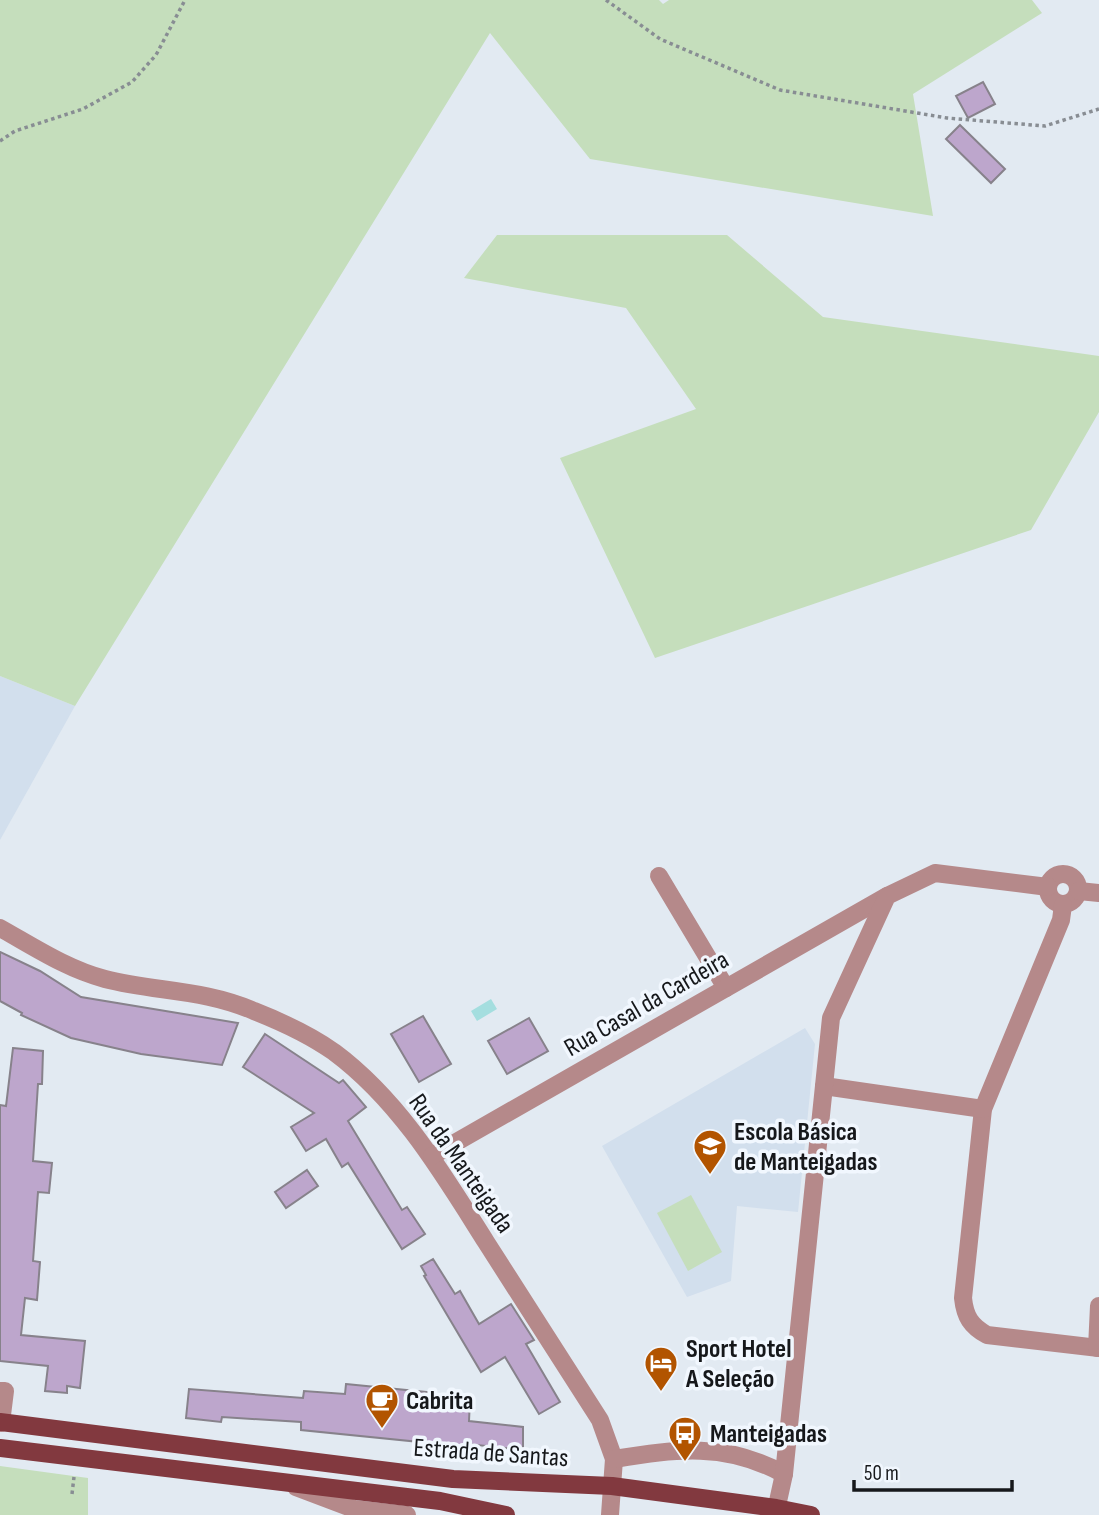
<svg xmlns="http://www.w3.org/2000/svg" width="1099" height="1515" font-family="'Sofia Sans Condensed',sans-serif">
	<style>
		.built { fill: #d2dfed }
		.green { fill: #c5debc }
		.water { fill: #a4dedf }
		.building { fill: #bda6cc; stroke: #87828b; stroke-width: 2 }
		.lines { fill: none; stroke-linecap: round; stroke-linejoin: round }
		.path { stroke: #888d93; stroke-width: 3.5; stroke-dasharray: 3.5 3.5; stroke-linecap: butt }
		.minor { stroke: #b5898a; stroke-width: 18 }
		.major { stroke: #82393f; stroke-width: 18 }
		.labels { text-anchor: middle; stroke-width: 7; stroke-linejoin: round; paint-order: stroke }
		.street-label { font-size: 26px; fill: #16181b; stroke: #f1f7fe }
		.poi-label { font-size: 26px; font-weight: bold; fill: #16181b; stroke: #f1f7fe; text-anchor: start }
	</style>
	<rect width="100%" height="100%" fill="#e2eaf2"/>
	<g class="built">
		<polygon points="0,676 75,706 0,840"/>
		<polygon points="805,1028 815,1044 798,1212 737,1206 731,1281 687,1297 602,1146"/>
	</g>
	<g class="green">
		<polygon points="0,0 659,0 663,4 669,0 1032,0 1042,13 913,94 933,216 590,159 490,33 75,706 0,676"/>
		<polygon points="497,235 727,235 823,317 1099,356 1099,412 1031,530 655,658 560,458 696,409 626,308 464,278"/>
		<polygon points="691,1195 722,1252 688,1271 657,1213"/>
		<polygon points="0,1466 88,1478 88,1515 0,1515"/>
	</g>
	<polygon class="water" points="491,999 497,1009 477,1021 471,1011"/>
	<g class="building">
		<polygon points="983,82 995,104 968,118 956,96"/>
		<polygon points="960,125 1005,169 991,183 946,139"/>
		<polygon points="0,952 40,971 81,997 238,1023 222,1065 141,1054 71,1038 21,1015 22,1013 0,1001"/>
		<polygon points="423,1016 451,1064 419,1082 391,1034"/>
		<polygon points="529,1018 548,1051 507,1074 488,1041"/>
		<polygon points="265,1034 339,1083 343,1080 366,1107 348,1121 402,1210 407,1207 425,1234 402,1249 348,1163 342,1167 326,1139 306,1151 291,1127 314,1113 243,1067"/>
		<polygon points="13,1048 43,1051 42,1084 38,1084 33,1161 52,1163 49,1193 38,1192 33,1261 40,1262 37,1300 25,1298 21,1335 85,1341 80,1388 67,1386 67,1393 45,1391 48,1366 0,1361 0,1105 6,1106"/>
		<polygon points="307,1170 318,1186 286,1208 275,1192"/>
		<polygon points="433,1259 455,1294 460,1291 479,1324 511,1304 534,1340 526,1344 560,1402 539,1414 505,1357 481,1372 424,1276 426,1275 421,1266"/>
		<polygon points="346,1384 436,1393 436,1397 470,1399 469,1421 523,1427 523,1450 468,1444 467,1451 439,1448 439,1444 301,1430 301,1422 222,1417 221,1422 186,1418 189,1389 303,1398 304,1391 345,1394"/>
	</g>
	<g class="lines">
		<g class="path">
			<polyline points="606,0 660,39 780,90 947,118 1045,126 1099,109"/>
			<polyline points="0,141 15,131 83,109 132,82 156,55 185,0"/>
			<polyline points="72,1494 74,1477"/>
		</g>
		<g class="minor">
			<circle cx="1063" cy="889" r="15"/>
			<polyline points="659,876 726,988"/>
			<polyline points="1079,891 1099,893"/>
			<path d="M1063 905 1061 920 983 1109 963 1298C965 1317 971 1326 987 1335L1099 1348"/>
			<path d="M0 928C34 947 67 969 105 979 156 992 203 989 254 1011 282 1022 310 1035 334 1052 400 1101 443 1174 486 1242 524 1301 562 1361 600 1420L614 1459 610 1515"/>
			<polyline points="824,1086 983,1109"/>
			<polyline points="432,1156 887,896"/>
			<polyline points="1097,1348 1099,1306"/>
			<polyline points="0,1391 5,1391 1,1423"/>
			<path d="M614 1459C676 1449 726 1442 784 1474"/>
			<polyline points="296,1487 354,1509 407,1515"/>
			<polyline points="775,1515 784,1474 831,1018 887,896 935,873 1048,887"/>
		</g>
		<g class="major">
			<polyline points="0,1422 453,1479 612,1486 776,1508 811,1515"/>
			<polyline points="0,1448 440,1501 506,1515"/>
		</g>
	</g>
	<defs>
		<symbol id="school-pin" viewBox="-11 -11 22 30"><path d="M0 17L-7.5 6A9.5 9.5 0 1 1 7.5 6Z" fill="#b25400" stroke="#f1f7fe"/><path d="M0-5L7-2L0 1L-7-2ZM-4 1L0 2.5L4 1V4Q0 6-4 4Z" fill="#fff"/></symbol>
		<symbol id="hotel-pin" viewBox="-11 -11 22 30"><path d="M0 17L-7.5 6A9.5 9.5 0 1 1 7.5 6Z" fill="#b25400" stroke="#f1f7fe"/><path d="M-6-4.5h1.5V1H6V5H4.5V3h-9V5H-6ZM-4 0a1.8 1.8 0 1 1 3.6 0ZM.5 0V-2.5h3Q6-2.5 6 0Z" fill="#fff"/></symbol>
		<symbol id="cafe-pin" viewBox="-11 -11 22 30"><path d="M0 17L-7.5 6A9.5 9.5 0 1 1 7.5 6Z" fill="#b25400" stroke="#f1f7fe"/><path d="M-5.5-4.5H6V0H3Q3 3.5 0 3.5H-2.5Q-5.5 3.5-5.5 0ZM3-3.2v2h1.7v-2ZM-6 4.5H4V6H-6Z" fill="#fff"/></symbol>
		<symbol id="bus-pin" viewBox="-11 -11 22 30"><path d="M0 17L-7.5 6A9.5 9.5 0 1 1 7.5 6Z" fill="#b25400" stroke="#f1f7fe"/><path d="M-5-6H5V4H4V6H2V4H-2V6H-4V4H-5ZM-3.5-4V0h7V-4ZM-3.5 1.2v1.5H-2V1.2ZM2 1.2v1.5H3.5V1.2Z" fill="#fff"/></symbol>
	</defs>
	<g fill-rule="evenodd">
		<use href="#school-pin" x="691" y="1127" width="38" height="52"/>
		<use href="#hotel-pin" x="642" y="1344" width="38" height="52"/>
		<use href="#cafe-pin" x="363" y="1381" width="38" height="52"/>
		<use href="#bus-pin" x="666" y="1414" width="38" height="52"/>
	</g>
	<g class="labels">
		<g class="street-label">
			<text transform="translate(646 1003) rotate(-30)" y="9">Rua Casal da Cardeira</text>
			<text transform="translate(462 1163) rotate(55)" y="9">Rua da Manteigada</text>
			<text transform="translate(491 1452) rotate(4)" y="9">Estrada de Santas</text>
		</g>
		<g class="poi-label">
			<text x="734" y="1140">Escola Básica<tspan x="734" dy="30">de Manteigadas</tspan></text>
			<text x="686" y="1357">Sport Hotel<tspan x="686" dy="30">A Seleção</tspan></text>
			<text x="406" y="1409">Cabrita</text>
			<text x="710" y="1442">Manteigadas</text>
		</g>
	</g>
	<path d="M854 1480v10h158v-10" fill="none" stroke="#16181b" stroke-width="3.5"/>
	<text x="864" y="1480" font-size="21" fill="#16181b" stroke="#f1f7fe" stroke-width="5" paint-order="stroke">50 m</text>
</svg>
